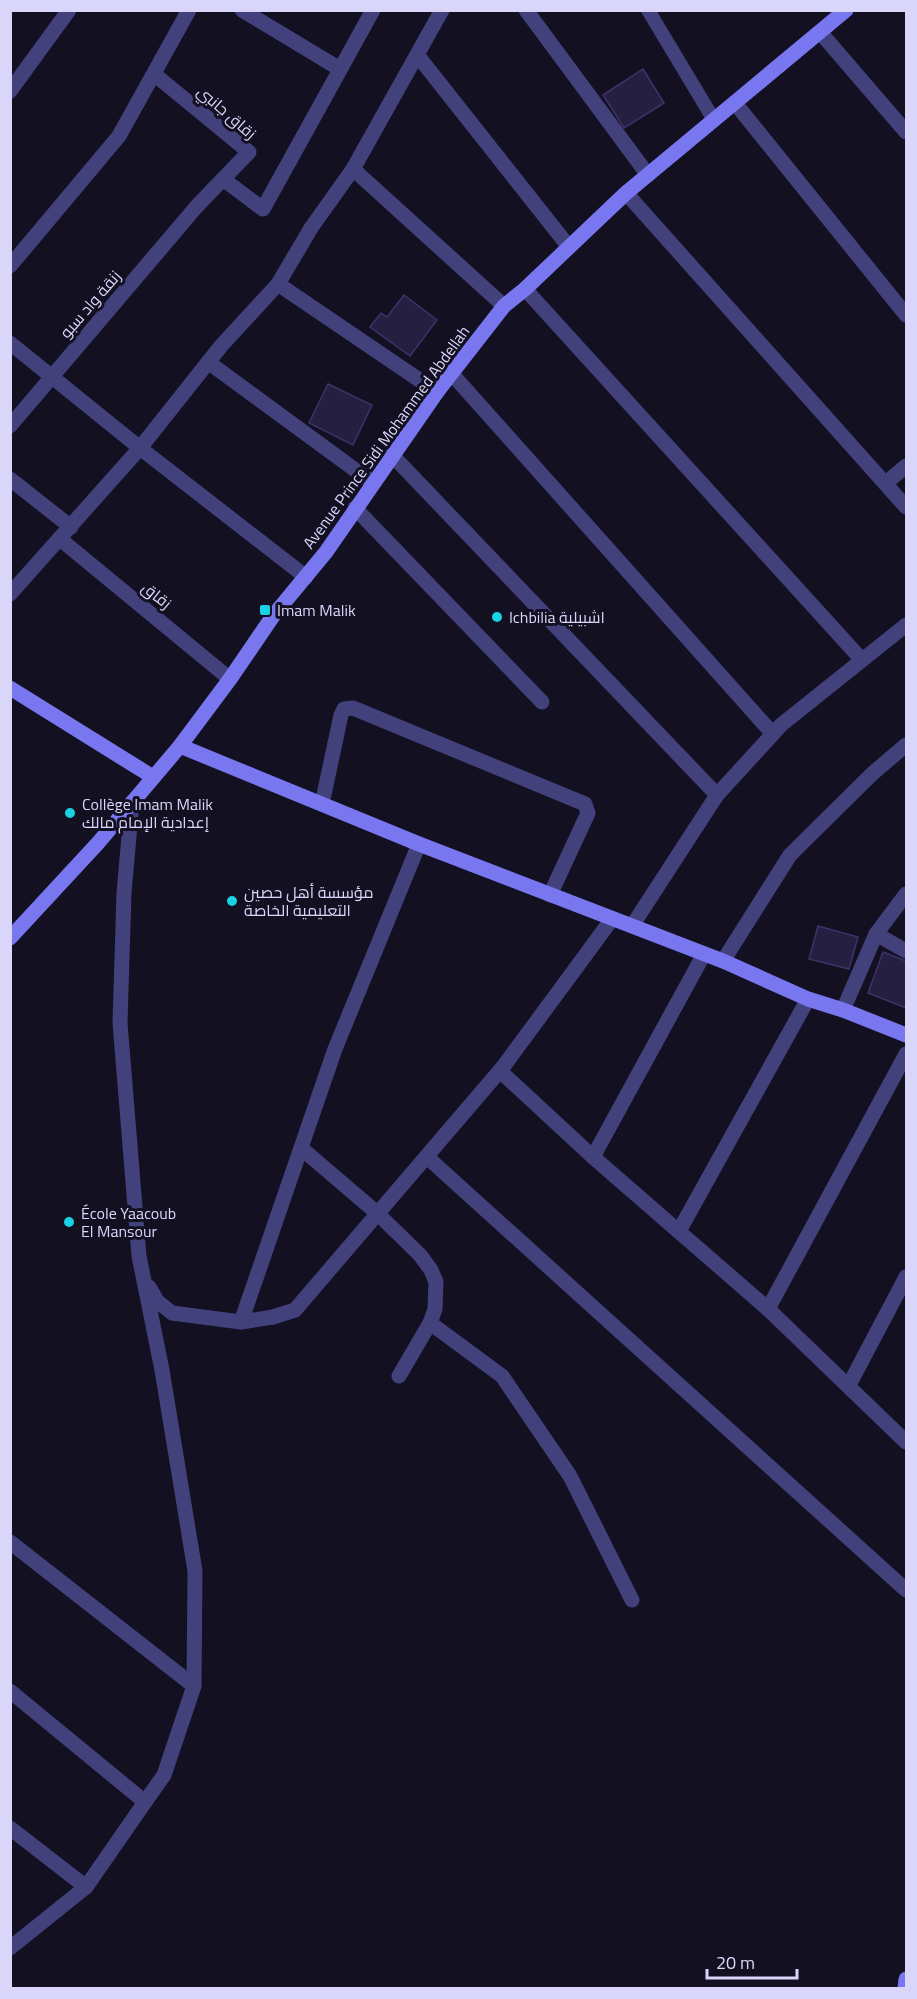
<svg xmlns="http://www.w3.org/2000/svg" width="917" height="1999" font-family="'Titillium Web',Cairo,sans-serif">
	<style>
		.building { fill: #251f41; stroke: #3d336a; stroke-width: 1.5 }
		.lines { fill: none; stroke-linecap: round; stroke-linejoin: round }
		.lane { stroke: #42417c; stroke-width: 14 }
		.street { stroke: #42417c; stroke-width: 15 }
		.secondary { stroke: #7977f0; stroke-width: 15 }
		.poi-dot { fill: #19d2e3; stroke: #131022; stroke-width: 2 }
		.labels { text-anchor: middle; stroke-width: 6; stroke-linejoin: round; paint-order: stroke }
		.street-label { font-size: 16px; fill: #dad6fa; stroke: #131022 }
		.poi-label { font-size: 16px; fill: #dad6fa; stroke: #131022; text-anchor: start }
	</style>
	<rect width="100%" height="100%" fill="#131022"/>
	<g class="building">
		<polygon points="643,69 664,103 624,128 603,95"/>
		<polygon points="404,295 437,320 410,356 370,327 381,313 387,317"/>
		<polygon points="328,384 372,405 353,445 309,423"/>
		<polygon points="818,926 858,937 849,969 809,959"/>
		<polygon points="883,952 906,961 906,1008 868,993"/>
	</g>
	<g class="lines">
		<polyline class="lane" points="648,10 714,120"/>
		<g class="street">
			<polyline points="242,10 340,69"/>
			<polyline points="526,10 648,175"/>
			<polyline points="820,32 906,132"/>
			<polyline points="418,56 569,247"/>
			<polyline points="10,91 69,10"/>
			<polyline points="735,103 906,315"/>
			<polyline points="353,169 504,306"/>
			<polyline points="223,179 263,209 373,10"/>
			<polyline points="626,193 906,507"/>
			<polyline points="10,266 119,136 189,10"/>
			<polyline points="278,284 437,392"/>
			<polyline points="525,289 862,660"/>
			<polyline points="10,343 140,448 306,577"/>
			<polyline points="208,362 373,483"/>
			<polyline points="452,374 773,734"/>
			<polyline points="10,426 197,206 249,152 154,74"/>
			<polyline points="392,455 717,795"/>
			<polyline points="10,479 71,527"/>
			<polyline points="886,483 906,466"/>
			<polyline points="355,508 542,702"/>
			<polyline points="60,539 230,679"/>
			<polyline points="10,594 140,448 221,346 278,284 311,228 353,169 442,10"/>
			<polyline points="322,804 341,715 344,709 353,708 585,804 588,813 550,895"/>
			<polyline points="632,926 717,795 781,725 906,625"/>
			<polyline points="876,934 906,951"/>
			<polyline points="723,961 790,855 873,773 906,745"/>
			<polyline points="843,1010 876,934 906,894"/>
			<polyline points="500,1071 593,1157 768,1309 906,1442"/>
			<polyline points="301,1148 377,1213 420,1255 431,1270 436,1282 435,1309 430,1323 399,1376"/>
			<polyline points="427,1157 906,1590"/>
			<polyline points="593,1157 704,954"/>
			<polyline points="679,1231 808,999"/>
			<polyline points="149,1287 157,1301 172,1313 241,1322 273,1317 295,1310 503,1067 612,919"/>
			<polyline points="768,1309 906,1054"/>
			<polyline points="241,1322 335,1049 419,844"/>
			<polyline points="430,1323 502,1376 570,1476 632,1600"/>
			<polyline points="849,1385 906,1277"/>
			<polyline points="10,1542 194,1686"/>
			<polyline points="10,1691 145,1802"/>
			<polyline points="10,1828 86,1887"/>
			<polyline points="10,1948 86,1887 145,1802 164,1775 194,1686 195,1571 162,1370 139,1256 120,1023 124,893 132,802"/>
		</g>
		<g class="secondary">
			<polyline points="10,688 153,777"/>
			<polyline points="180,746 419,844 723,961 808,999 843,1010 906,1035"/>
			<polyline points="10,938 98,843 180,746 230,679 273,616 326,552 437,392 504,306 525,289 626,193 846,10"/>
			<polyline points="905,1988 906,1979"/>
		</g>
	</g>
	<g class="poi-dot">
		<rect x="259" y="604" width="12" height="12" rx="3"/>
		<circle cx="497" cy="617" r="6"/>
		<circle cx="70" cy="813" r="6"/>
		<circle cx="232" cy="901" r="6"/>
		<circle cx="69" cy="1222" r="6"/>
	</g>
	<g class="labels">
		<g class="street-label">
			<text transform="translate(227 112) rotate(41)" y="6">زقاق جانبي</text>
			<text transform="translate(90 304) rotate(-49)" y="6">زنقة واد سبو</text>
			<text transform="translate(386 437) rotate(-54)" y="6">Avenue Prince Sidi Mohammed Abdellah</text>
			<text transform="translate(157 595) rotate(39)" y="6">زقاق</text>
		</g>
		<g class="poi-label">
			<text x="277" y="616">Imam Malik</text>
			<text x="509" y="623">Ichbilia اشبيلية</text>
			<text x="82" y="810">Collège Imam Malik<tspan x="82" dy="18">إعدادية الإمام مالك</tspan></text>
			<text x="244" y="898">مؤسسة أهل حصين<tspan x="244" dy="18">التعليمية الخاصة</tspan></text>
			<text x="81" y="1219">École Yaacoub<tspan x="81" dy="18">El Mansour</tspan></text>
		</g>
	</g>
	<rect width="917" height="1999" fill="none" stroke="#dad6fa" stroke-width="24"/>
	<path d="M707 1969v9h90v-9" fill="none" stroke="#dad6fa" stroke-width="3"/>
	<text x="716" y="1969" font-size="18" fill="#dad6fa" stroke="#131022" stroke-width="4.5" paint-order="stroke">20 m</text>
</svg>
